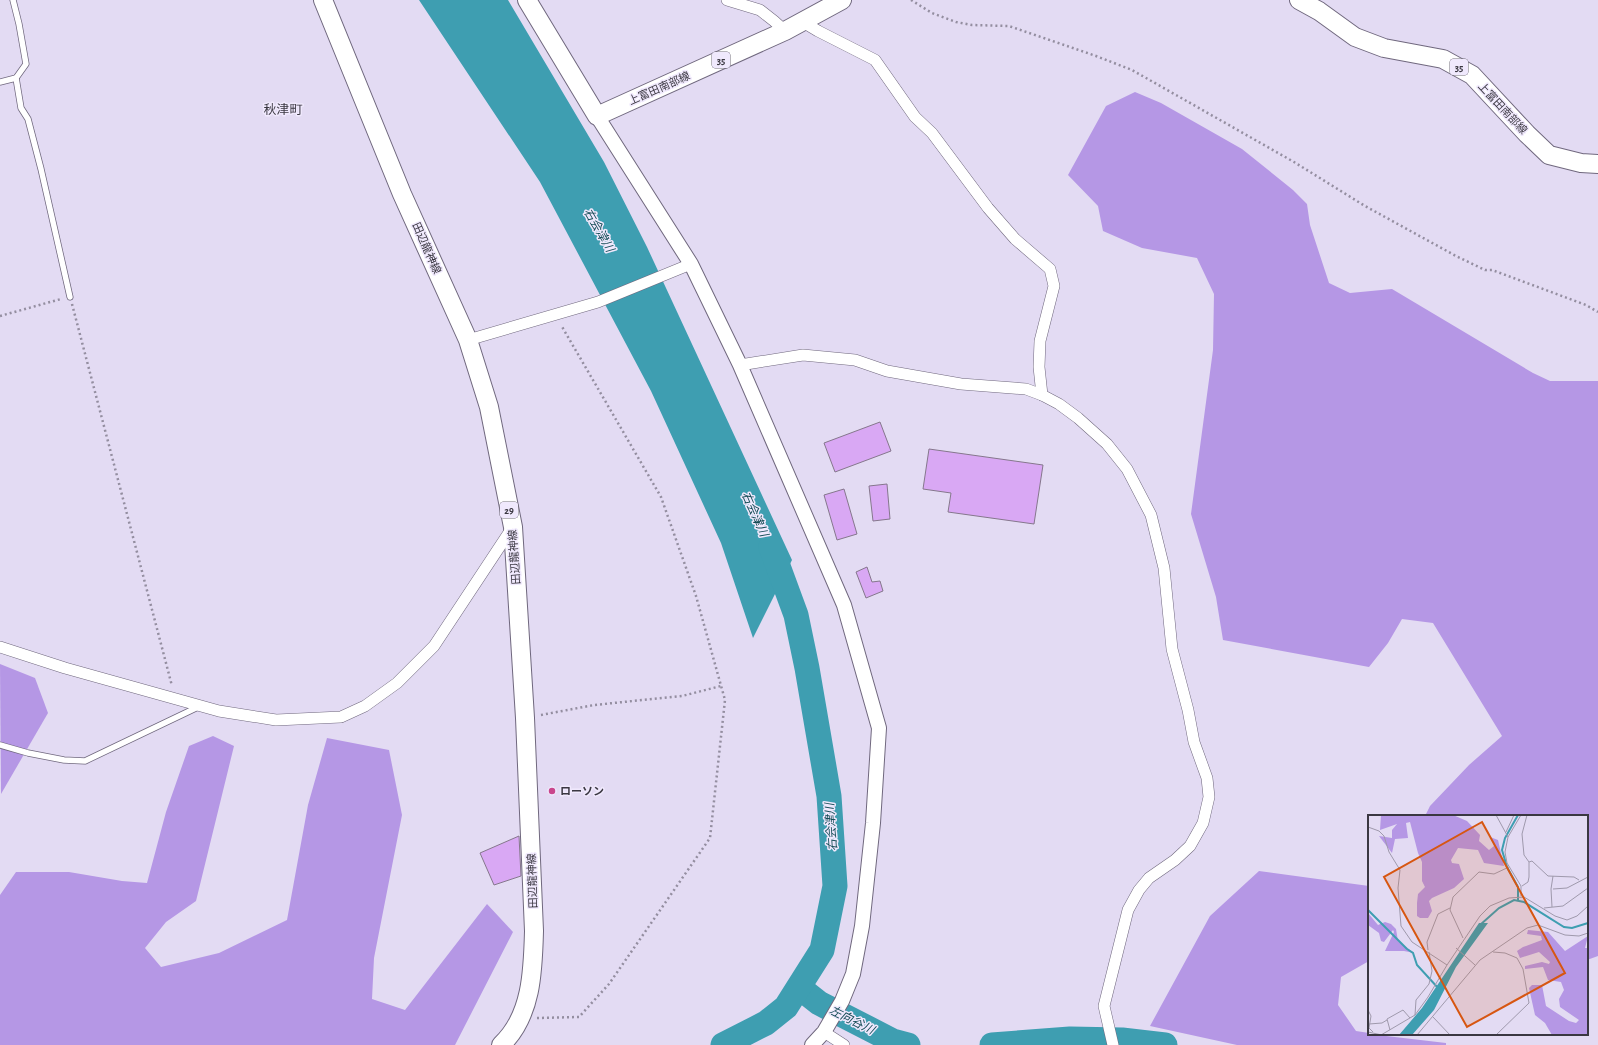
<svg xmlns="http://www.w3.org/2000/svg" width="1598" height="1045" font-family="'Alegreya Sans','Noto Sans JP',sans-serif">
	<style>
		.forest { fill: #b597e5 }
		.water { fill: #3e9eb1 }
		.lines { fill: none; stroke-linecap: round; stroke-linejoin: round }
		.river { stroke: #3e9eb1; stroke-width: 25 }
		.building { fill: #d9a8f4; stroke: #85778c }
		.service-casing { stroke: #70687e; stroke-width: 7 }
		.minor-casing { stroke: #70687e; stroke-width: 12 }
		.tertiary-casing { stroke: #70687e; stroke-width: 16 }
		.primary-casing { stroke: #70687e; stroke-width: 20 }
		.path { stroke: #948ea0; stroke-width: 2.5; stroke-dasharray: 2 3; stroke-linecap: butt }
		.service { stroke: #fff; stroke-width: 5.5 }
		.minor { stroke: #fff; stroke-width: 11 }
		.tertiary { stroke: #fff; stroke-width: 14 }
		.primary { stroke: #fff; stroke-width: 18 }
		.poi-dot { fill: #c9468c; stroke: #f0e9fd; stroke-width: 1.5 }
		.labels { text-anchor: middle; stroke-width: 3; stroke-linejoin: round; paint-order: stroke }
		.shield { fill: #f0e9fd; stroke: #716c79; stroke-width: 1 }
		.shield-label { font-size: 10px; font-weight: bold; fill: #3a3741 }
		.street-label { font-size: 11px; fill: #3a3741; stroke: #f0e9fd }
		.poi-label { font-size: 11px; font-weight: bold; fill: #3a3741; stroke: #f0e9fd; text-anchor: start }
		.water-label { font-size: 12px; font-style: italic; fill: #164d57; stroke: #f0e9fd }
		.quarter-label { font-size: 13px; fill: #3a3741; stroke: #f0e9fd }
		.inset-river { fill: none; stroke: #3e9eb1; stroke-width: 2 }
		.inset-road { fill: none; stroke: #9f99ac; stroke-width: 1 }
		.view { fill: #d75611; fill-opacity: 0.15; stroke: #d75611; stroke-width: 2 }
		.inset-edge { fill: none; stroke: #3a3741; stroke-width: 2 }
	</style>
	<rect width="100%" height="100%" fill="#e3dbf3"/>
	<g class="forest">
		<polygon points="1135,92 1161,103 1242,149 1293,190 1307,204 1310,225 1329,283 1350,293 1392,289 1533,373 1550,381 1598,381 1598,956 1587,960 1587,816 1425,816 1430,806 1469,765 1502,736 1433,623 1402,619 1388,643 1369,667 1223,640 1216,597 1191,514 1213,350 1214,294 1197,258 1142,248 1103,231 1098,206 1068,175 1106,106"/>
		<polygon points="0,664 35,678 48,713 1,794"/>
		<polygon points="213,736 234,746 196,901 166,922 145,948 161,967 219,953 287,920 308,805 327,738 389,750 402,815 374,958 372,999 405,1010 487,904 513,932 455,1045 0,1045 0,895 16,872 69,872 122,881 147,883 166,812 189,746"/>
		<polygon points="1259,871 1369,886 1369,961 1341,977 1338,1005 1356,1031 1369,1033 1369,1034 1446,1043 1446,1045 1237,1045 1150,1026 1210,916"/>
	</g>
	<polygon class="water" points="419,0 508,0 604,162 647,247 792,560 753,638 721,543 651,391 540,182"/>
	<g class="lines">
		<g class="river">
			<polyline points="800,988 819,1003 893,1041 908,1045"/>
			<polyline points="723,1045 766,1023 786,1007 822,950 835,886 829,796 807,668 796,615 771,547"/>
			<polyline points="992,1045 1070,1039 1122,1040 1165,1045"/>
		</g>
	</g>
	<g class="building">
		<polygon points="880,422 891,451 835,472 824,443"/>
		<polygon points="929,449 1043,465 1034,524 948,512 951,493 923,489"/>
		<polygon points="887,484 890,519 873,521 869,486"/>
		<polygon points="844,489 857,534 837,540 824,495"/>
		<polygon points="867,567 872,582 880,581 883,591 866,598 856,572"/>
		<polygon points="519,836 521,876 494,885 480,853"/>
	</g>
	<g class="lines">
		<defs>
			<g id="service">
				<polyline points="16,78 21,108 28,119 41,169 70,297"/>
				<polyline points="0,82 16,78 26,64 19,24 13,0"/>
				<polyline points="0,745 28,753 64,760 85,761 198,707"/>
			</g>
			<g id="minor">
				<polyline points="727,0 760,10 774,21 785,31"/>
				<polyline points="803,22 818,31 875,60 915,117 932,133 988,208 1015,239 1050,269 1054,286 1040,341 1039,367 1042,395"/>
				<polyline points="468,340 598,302 691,264"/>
				<polyline points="740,365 803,355 855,360 887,371 961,384 1026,389 1042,395 1059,404 1078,418 1107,444 1127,469 1151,515 1164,568 1172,649 1188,710 1194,742 1207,778 1209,797 1203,823 1190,846 1175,860 1149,878 1139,890 1128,910 1104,1006 1113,1045"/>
				<polyline points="0,647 65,668 219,711 276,720 341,717 365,706 397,683 434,646 512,528"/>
				<polyline points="824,1032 844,1045"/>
			</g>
			<polyline id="tertiary" points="597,116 691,264 740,365 844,605 879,728 873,823 862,926 853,974 842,1001 824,1032 812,1045"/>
			<g id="primary">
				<path d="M323 0 402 194 468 340 489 407 513 527 525 718 534 931C533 970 532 1016 501 1045"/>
				<polyline points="527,0 597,116 785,31 842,0"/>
				<polyline points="1299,0 1319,11 1355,37 1384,48 1443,59 1472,75 1527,134 1549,155 1581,163 1598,164"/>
			</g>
		</defs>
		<use href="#service" class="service-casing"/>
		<use href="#minor" class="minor-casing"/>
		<use href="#tertiary" class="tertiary-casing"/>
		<use href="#primary" class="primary-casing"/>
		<g class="path">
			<polyline points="911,0 932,13 956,22 972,25 1009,26 1096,56 1132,70 1294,162 1365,206 1456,256 1485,270 1492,270 1586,305 1598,312"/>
			<polyline points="72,304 172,686"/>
			<polyline points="0,316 61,299"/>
			<polyline points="541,715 594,705 682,696 721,686"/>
			<polyline points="537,1018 579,1017 609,984 710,838 725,700 696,596 661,497 561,325"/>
		</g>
		<use href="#service" class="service"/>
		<use href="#minor" class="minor"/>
		<use href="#tertiary" class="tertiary"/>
		<use href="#primary" class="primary"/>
	</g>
	<circle class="poi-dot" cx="552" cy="791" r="4"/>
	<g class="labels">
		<g class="shield">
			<rect x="712" y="52" width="18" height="16" rx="3"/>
			<rect x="1450" y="59" width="18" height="16" rx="3"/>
			<rect x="500" y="502" width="18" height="16" rx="3"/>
		</g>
		<g class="shield-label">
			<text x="721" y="64">35</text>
			<text x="1459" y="71">35</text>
			<text x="509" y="514">29</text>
		</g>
		<g class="street-label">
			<text transform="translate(659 88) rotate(-24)" y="4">上富田南部線</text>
			<text transform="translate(1503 108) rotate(47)" y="4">上富田南部線</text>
			<text transform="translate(427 248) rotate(66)" y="4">田辺龍神線</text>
			<text transform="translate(514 557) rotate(-94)" y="4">田辺龍神線</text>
			<text transform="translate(532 881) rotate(-92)" y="4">田辺龍神線</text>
		</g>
		<g class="poi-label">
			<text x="560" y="795">ローソン</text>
		</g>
		<g class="water-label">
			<text transform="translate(599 230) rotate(60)" y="4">右会津川</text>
			<text transform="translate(755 514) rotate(66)" y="4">右会津川</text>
			<text transform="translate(831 827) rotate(-94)" y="4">右会津川</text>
			<text transform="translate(852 1020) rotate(27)" y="4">左向谷川</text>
		</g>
		<g class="quarter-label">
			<text x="283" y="114">秋津町</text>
		</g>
	</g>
	<g transform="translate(1368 815)">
		<rect width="220" height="220" fill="#e3dbf3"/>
		<path d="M13 0H85L99 6 112 20 111 26 121 35 126 31 122 22 130 25 136 51 116 48 110 35 90 33 83 45 84 48 91 49 96 64 86 73 64 83 61 86 64 96 60 103H52L49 101V88L50 79 57 72 54 66V47L50 38 42 7 38 8 40 23 27 24 24 38 11 21 24 23V15L29 9 12 15ZM0 98 10 110 17 107 23 109 28 114 30 126 46 138 36 136H17L26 117 25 115 16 127 13 126 11 118 0 110ZM160 115 180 117 197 136 220 121 217 133H220V220H184L177 208 167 200 161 173 164 170H174L178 191 201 206 208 208 211 205 192 192 191 184 196 175 193 167 180 165 175 152 157 154V151L174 147 181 149 182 147 171 137 152 143 149 136 155 132 174 125 173 121 159 119Z" fill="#b597e5"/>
		<path d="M111 108H120L88 152 66 195 44 220H31L54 193Z" fill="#3e9eb1"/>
		<path class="inset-river" d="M150 0 137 23 134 35 139 52 150 72V85M0 95 39 134M112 110 131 93 146 85 156 87 196 112 204 113 220 108M39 134 45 138 49 150 71 174"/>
		<path class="inset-road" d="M128 0 140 22M153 0 140 22 137 37 139 48 153 71V81M0 12 11 16 16 21 21 37 32 55 30 73 33 111 44 127 79 150 60 182 47 200 13 220M138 17 146 0M161 47 164 46 180 61 206 62 211 65M154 71 160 67 161 62V47L156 40 154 19 159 0M185 74 199 73 220 62M184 92 183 74 185 61M176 93 195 91 220 73M95 123 82 95 85 82 111 57 126 59 141 52M88 133 107 150M60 135 59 127 70 99 82 93M125 137 137 138 149 143 155 154 161 188 128 220M79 150 112 101 122 91 141 83 156 82 187 101 199 105 209 101 220 91M0 195 3 201 1 213 5 217M47 200 48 185 61 169 64 156 61 137M65 202 82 220M1 209 14 208 19 205M22 215 19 204 35 195 42 203M0 217 14 220M49 220 112 145 159 113 170 110 197 120 211 121 220 118"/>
		<path class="view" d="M114 7 197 158 99 212 16 62Z"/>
		<rect width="220" height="220" class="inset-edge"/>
	</g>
</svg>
